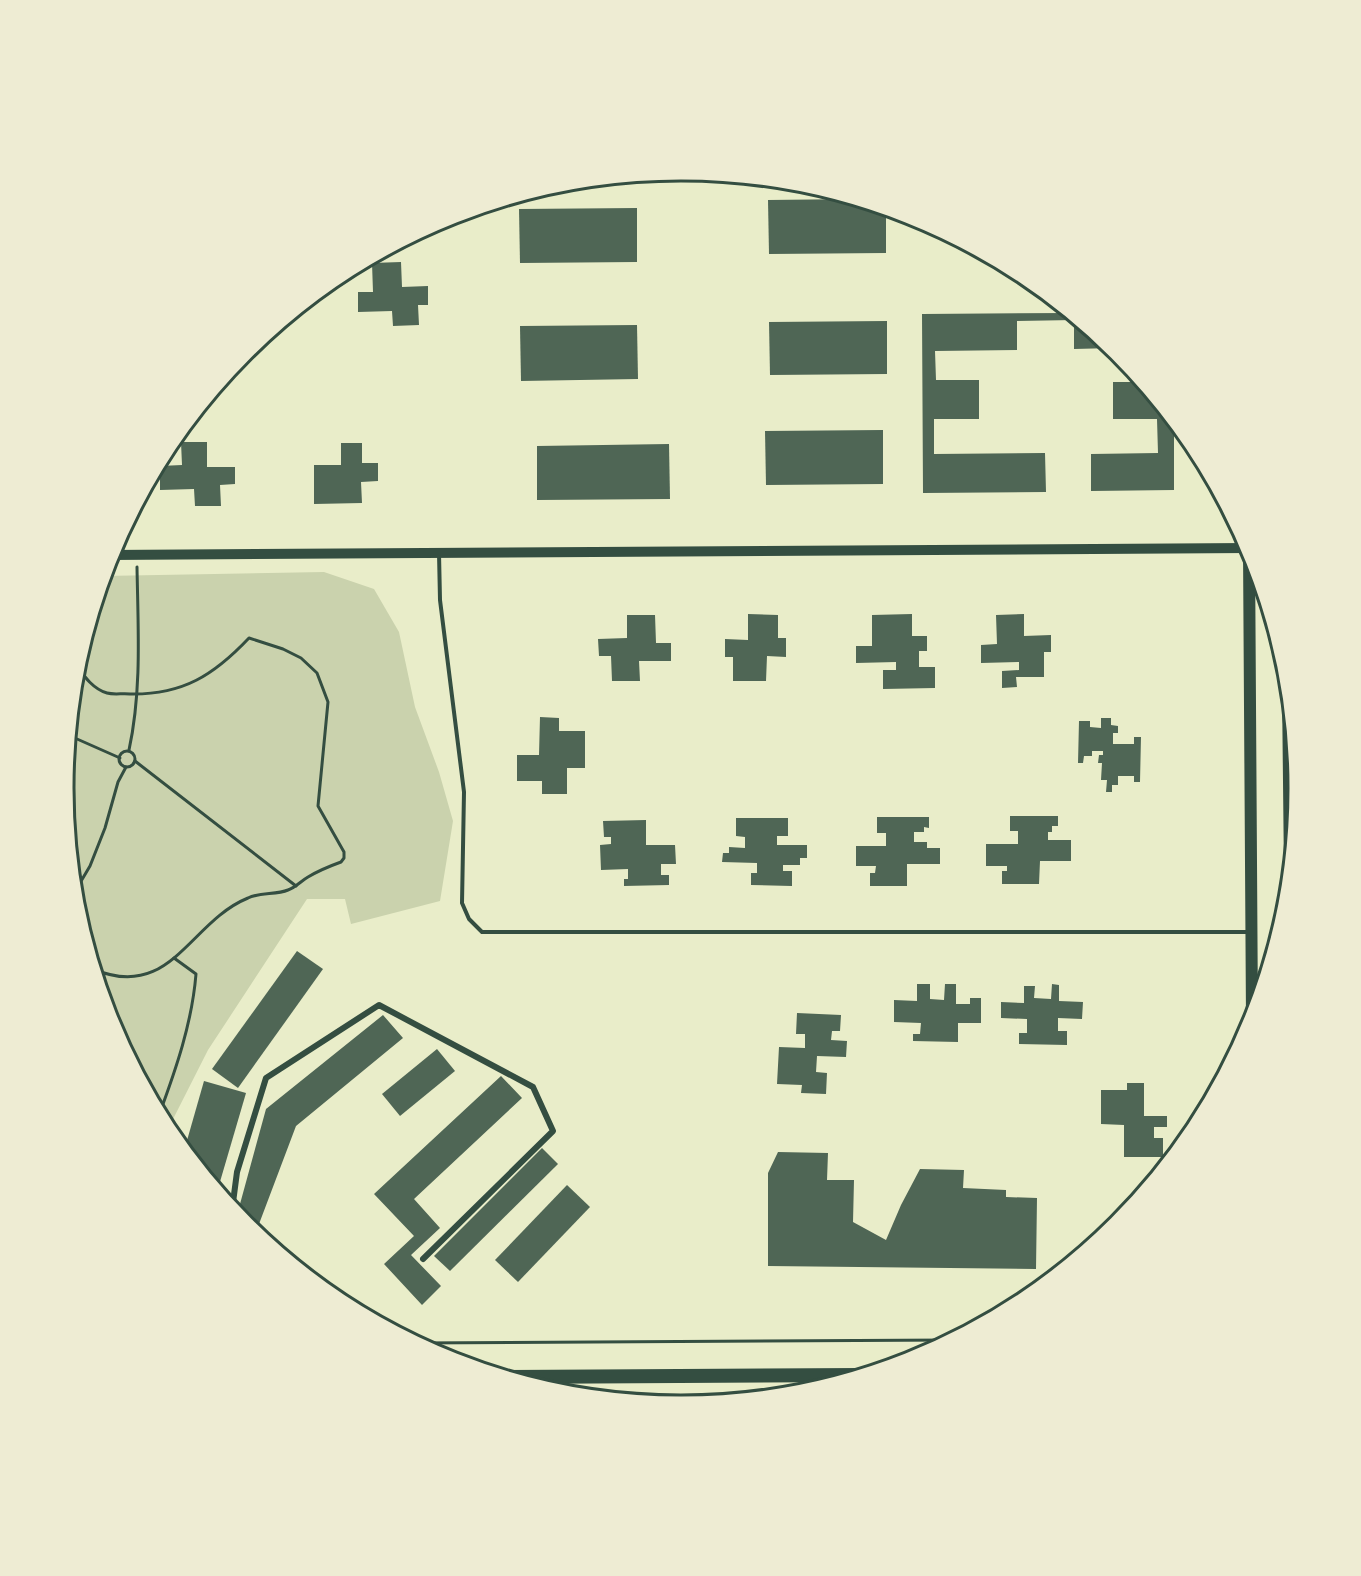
<svg xmlns="http://www.w3.org/2000/svg" width="1361" height="1576" font-family="Literata,serif">
	<style>
		.green { fill: #cad2ad }
		.building { fill: #4f6655 }
		.lines { fill: none; stroke-linecap: round; stroke-linejoin: round }
		.path { stroke: #344e41; stroke-width: 3 }
		.service { stroke: #344e41; stroke-width: 4 }
		.minor { stroke: #344e41; stroke-width: 6 }
		.tertiary { stroke: #344e41; stroke-width: 10 }
		.secondary { stroke: #344e41; stroke-width: 12 }
		.trunk { stroke: #344e41; stroke-width: 14 }
		.rim { fill: none; stroke: #344e41; stroke-width: 3 }
	</style>
	<rect width="100%" height="100%" fill="#e9edc9"/>
	<polygon class="green" points="324,572 374,589 399,632 415,707 439,772 453,821 440,901 351,924 345,899 307,899 208,1050 167,1131 110,1024 75,908 63,788 75,667 103,576"/>
	<g class="building">
		<polygon points="857,199 886,208 886,253 769,254 768,200"/>
		<polygon points="637,208 637,262 520,263 519,209"/>
		<polygon points="401,262 402,287 428,286 428,305 418,305 419,325 393,326 392,311 358,312 358,292 373,292 372,263"/>
		<polygon points="1070,313 1113,348 1074,349 1074,320 1017,321 1017,350 935,351 936,380 979,380 979,419 934,419 934,454 1045,453 1046,492 923,493 922,314"/>
		<polygon points="887,321 887,374 770,375 769,322"/>
		<polygon points="637,325 638,379 521,381 520,326"/>
		<polygon points="1113,382 1142,382 1174,420 1174,490 1091,491 1091,454 1158,453 1157,419 1113,419"/>
		<polygon points="883,430 883,484 766,485 765,431"/>
		<polygon points="181,442 207,442 207,467 235,467 235,484 220,485 221,506 195,506 194,489 160,490 160,466 182,465"/>
		<polygon points="341,443 362,443 362,463 378,463 378,481 361,482 362,503 314,504 314,465 341,465"/>
		<polygon points="669,444 670,499 537,500 537,446"/>
		<polygon points="748,614 778,615 778,638 786,638 786,657 767,656 766,681 733,681 733,657 725,657 725,639 748,640"/>
		<polygon points="912,614 912,636 927,636 927,651 919,651 919,667 935,667 935,688 883,689 883,670 896,670 896,662 856,663 856,646 872,646 872,615"/>
		<polygon points="1024,614 1024,636 1051,635 1051,652 1044,652 1044,677 1016,677 1017,687 1002,688 1002,671 1019,670 1019,662 981,663 981,645 997,644 996,615"/>
		<polygon points="627,615 655,615 656,643 671,643 671,661 639,661 640,681 612,681 611,656 599,656 598,639 627,638"/>
		<polygon points="540,717 559,718 559,731 585,731 585,768 567,768 567,794 542,794 542,781 517,781 517,755 539,755"/>
		<polygon points="1101,718 1111,718 1111,725 1118,726 1118,733 1113,733 1113,744 1134,744 1134,737 1141,737 1140,782 1134,782 1134,776 1118,776 1118,785 1112,785 1112,792 1106,792 1107,780 1101,780 1102,763 1098,763 1099,755 1103,755 1103,751 1092,751 1092,756 1084,756 1083,763 1078,763 1079,721 1090,721 1090,727 1101,728"/>
		<polygon points="1010,816 1058,816 1058,826 1052,826 1052,832 1048,832 1048,840 1071,840 1071,861 1040,861 1039,884 1002,884 1002,871 1007,871 1007,866 986,866 986,844 1018,844 1018,831 1010,831"/>
		<polygon points="877,817 929,817 929,828 924,827 924,832 914,832 914,842 927,842 927,848 940,848 940,864 907,864 907,886 870,886 870,873 875,873 876,866 856,866 856,846 886,846 886,833 877,833"/>
		<polygon points="736,818 788,818 788,836 777,836 777,845 807,845 807,858 800,858 800,865 783,865 783,871 792,871 792,886 751,885 751,873 757,873 757,863 722,862 723,853 729,853 729,847 745,848 745,837 736,836"/>
		<polygon points="646,820 646,845 675,845 676,864 661,864 661,875 669,875 669,885 624,886 624,879 628,879 628,869 601,870 600,845 611,844 611,837 604,837 603,821"/>
		<polygon points="297,951 323,969 238,1088 212,1069"/>
		<polygon points="917,984 930,984 930,999 944,1000 945,984 956,984 956,1004 970,1004 970,998 981,998 981,1023 958,1023 958,1042 913,1041 913,1034 920,1034 921,1023 894,1022 894,1000 917,1001"/>
		<polygon points="1052,984 1059,985 1059,1001 1083,1002 1082,1019 1058,1018 1058,1031 1067,1031 1067,1045 1019,1044 1019,1033 1027,1033 1027,1019 1001,1018 1001,1002 1024,1003 1024,986 1035,986 1034,998 1051,999"/>
		<polygon points="797,1013 841,1015 840,1031 832,1031 831,1040 847,1041 846,1057 817,1056 816,1072 827,1073 826,1094 801,1093 802,1085 777,1084 779,1047 805,1048 805,1034 796,1034"/>
		<polygon points="383,1015 403,1038 296,1126 259,1224 237,1215 266,1109"/>
		<polygon points="437,1049 455,1071 400,1116 382,1094"/>
		<polygon points="501,1076 522,1098 414,1199 440,1228 411,1255 441,1286 422,1305 384,1264 414,1236 374,1194"/>
		<polygon points="204,1081 246,1093 217,1192 184,1151"/>
		<polygon points="1127,1083 1144,1083 1144,1116 1167,1116 1167,1127 1154,1127 1154,1138 1163,1138 1163,1157 1124,1157 1124,1125 1101,1124 1101,1090 1127,1090"/>
		<polygon points="542,1148 558,1164 450,1271 434,1256"/>
		<polygon points="778,1152 828,1153 827,1180 854,1180 853,1222 886,1240 901,1205 920,1169 964,1170 963,1188 1006,1190 1006,1197 1037,1198 1036,1269 768,1266 768,1173"/>
		<polygon points="567,1185 590,1207 518,1282 495,1260"/>
	</g>
	<g class="lines">
		<g class="path">
			<path d="M76 665C84 676 93 689 107 693 114 695 123 693 130 694 183 695 214 675 249 638L283 649 301 658 317 673 328 702 318 806 344 852V858L341 862C330 866 318 871 308 877 301 881 296 887 288 890 276 895 260 892 248 898 189 922 171 1002 93 969"/>
			<polyline points="68,735 120,758"/>
			<path d="M129 750C142 690 138 628 137 567"/>
			<circle cx="127" cy="759" r="8"/>
			<polyline points="135,761 296,886"/>
			<polyline points="74,898 77,888 90,866 105,828 118,782 126,767"/>
			<polyline points="100,991 104,974"/>
			<path d="M159 1115C176 1069 192 1023 196 974L174 958"/>
			<polyline points="416,1343 951,1340"/>
		</g>
		<polyline class="service" points="439,553 440,600 464,792 462,903 469,919 482,932 1249,932"/>
		<polyline class="minor" points="232,1210 237,1172 266,1078 379,1005 533,1087 553,1131 423,1259"/>
		<polyline class="tertiary" points="109,555 1249,548"/>
		<g class="secondary">
			<polyline points="1249,548 1252,1020"/>
			<polyline points="1288,690 1290,873"/>
		</g>
		<polyline class="trunk" points="506,1377 863,1375"/>
	</g>
	<path d="M0 0H1361V1576H0ZM74 788a607 607 0 1 1 1214 0a607 607 0 1 1-1214 0Z" fill="#eeecd3" fill-rule="evenodd"/>
	<path class="rim" d="M74 788a607 607 0 1 1 1214 0a607 607 0 1 1-1214 0Z"/>
</svg>
